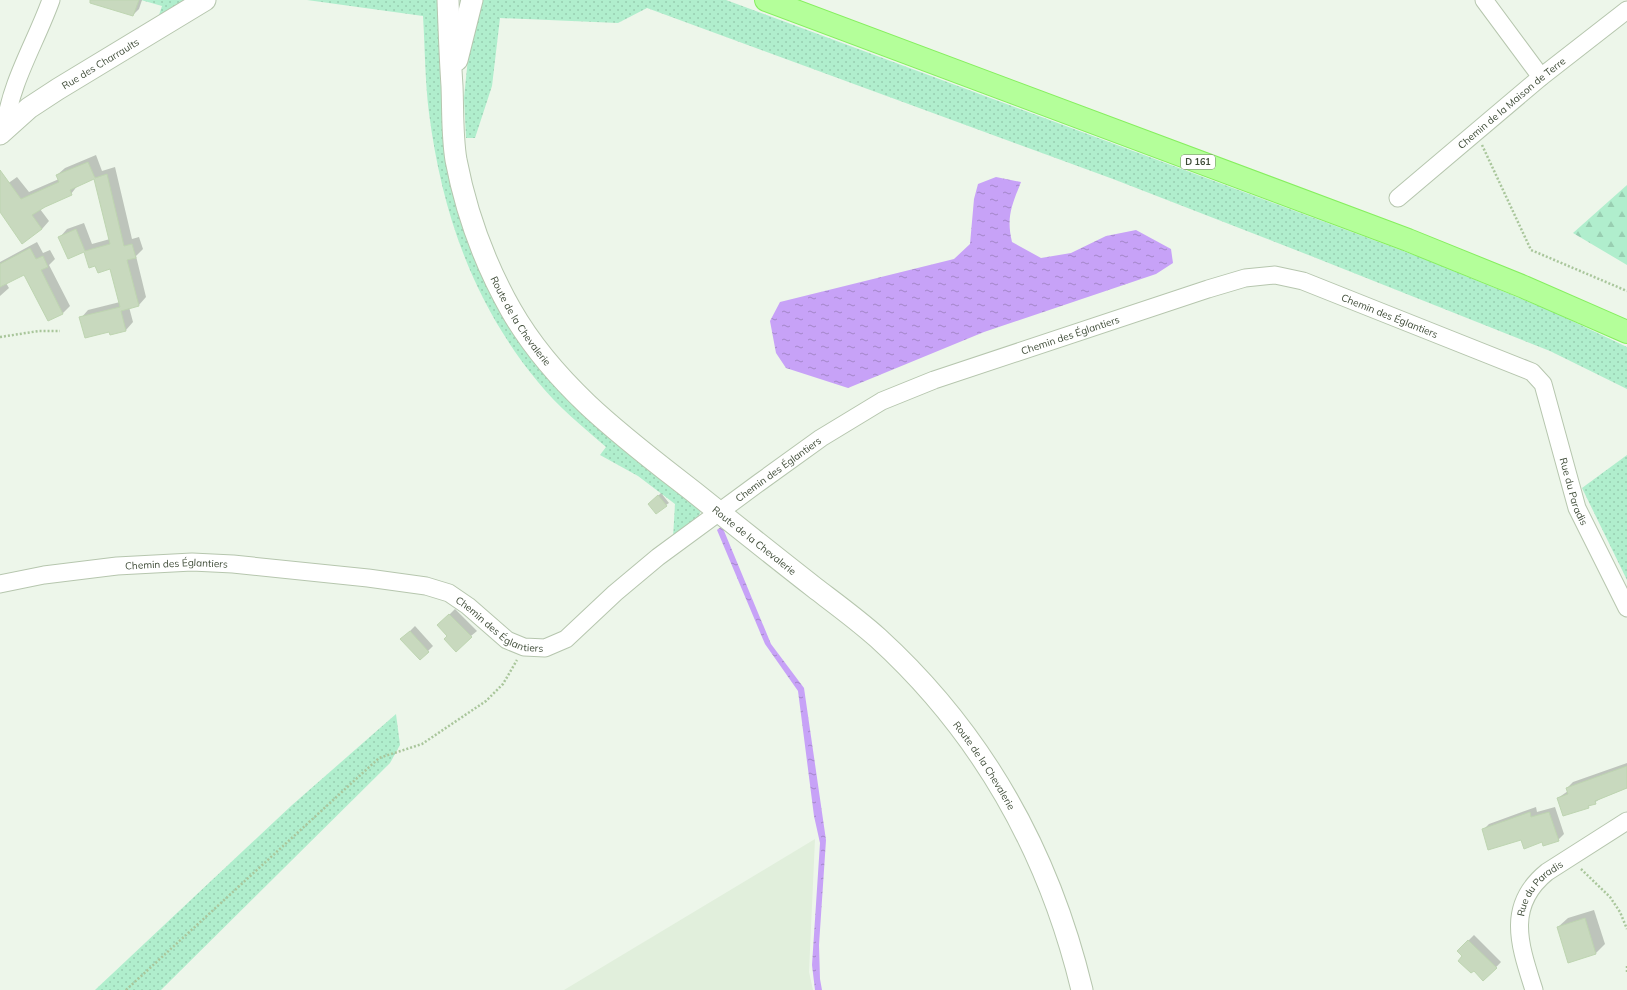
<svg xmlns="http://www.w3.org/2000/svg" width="1627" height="990" font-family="Mulish,sans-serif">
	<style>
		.residential { fill: #e1efdc }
		.grass { fill: url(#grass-dots) }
		.forest { fill: url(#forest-firs) }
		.water { fill: url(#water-ripples) }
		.shadow { fill: #0003 }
		.building { fill: #c8d9be; stroke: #bed5b1 }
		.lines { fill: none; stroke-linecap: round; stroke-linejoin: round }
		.minor-casing { stroke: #b6c6ae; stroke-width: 19 }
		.tertiary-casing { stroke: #b6c6ae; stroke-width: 23 }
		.primary-casing { stroke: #86ef5f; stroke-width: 24 }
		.path { stroke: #a9c69b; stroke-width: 2.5; stroke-dasharray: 2 2; stroke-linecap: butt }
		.minor { stroke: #fff; stroke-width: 17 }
		.tertiary { stroke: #fff; stroke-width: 21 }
		.primary { stroke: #b4ff9a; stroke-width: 22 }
		.labels { text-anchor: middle; stroke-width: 4; stroke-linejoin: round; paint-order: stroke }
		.shield { fill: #fff; stroke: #788173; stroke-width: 1 }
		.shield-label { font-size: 9px; font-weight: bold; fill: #3e4b37 }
		.street-label { font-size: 10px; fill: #3e4b37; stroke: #fff }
	</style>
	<defs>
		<pattern id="grass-dots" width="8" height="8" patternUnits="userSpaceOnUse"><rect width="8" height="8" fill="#b0eecd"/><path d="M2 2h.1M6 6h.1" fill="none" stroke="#98ceb1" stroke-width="1.8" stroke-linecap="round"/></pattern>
		<pattern id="forest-firs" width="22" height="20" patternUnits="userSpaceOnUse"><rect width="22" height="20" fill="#b0eecd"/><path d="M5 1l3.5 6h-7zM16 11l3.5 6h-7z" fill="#98ceb1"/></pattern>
		<pattern id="water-ripples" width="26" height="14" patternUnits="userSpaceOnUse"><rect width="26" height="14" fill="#c7a2f7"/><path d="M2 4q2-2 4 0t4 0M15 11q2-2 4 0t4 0" fill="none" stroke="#a386c9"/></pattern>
	</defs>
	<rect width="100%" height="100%" fill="#edf6ea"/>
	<polygon class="residential" points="815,839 809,972 813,990 564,990"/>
	<g class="grass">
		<polygon points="141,0 188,0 158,18 162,6"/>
		<path d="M307 0H438C439 62 441 123 452 184L579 411 608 437 701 511 697 520 673 538 675 504 638 476 600 455 606 447C582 426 558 407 538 382 473 303 442 213 429 113 425 81 425 48 423 16Z"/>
		<polygon points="481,0 726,0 1422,258 1551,311 1627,347 1627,389 1550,351 1311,256 1113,179 647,8 618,23 500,18 492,86 475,138 466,138 464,98 468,58"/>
		<polygon points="1627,455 1627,580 1582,488"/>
		<polygon points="396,714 400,745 390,763 161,990 95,990 291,806"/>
	</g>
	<polygon class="forest" points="1627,185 1627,265 1573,233"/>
	<g class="water">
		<path d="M996 177 1021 182C1012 205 1006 217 1012 242L1041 258 1071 253 1106 236 1136 230 1171 249 1173 263 1156 274 984 332 848 388 786 368 776 353 770 321 780 302 954 259 970 244 974 199 978 184Z"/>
		<polygon points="722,526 771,644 804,688 826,840 819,945 820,979 822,990 815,990 812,965 820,843 814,816 798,691 765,644 717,530"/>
	</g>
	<g class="shadow">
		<polygon points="98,0 142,0 139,9 133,15"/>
		<polygon points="96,155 102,171 115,167 132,239 139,237 143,249 136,256 146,297 139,305 129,307 133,322 126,330 110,331 81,318 88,310 120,302 110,268 96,265 85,251 60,237 67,229 84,223 92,244 110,239 95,177 78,185 71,194 40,209 49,221 42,229 0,211 0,189 17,177 29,192 59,179 57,175 65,168"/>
		<polygon points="37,242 43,253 50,250 55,259 49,265 70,306 63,313 48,320 24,273 6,283 9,288 0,296 0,262"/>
		<polygon points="661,493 669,503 666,505 650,504"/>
		<polygon points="455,609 477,631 471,636 449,636 445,619"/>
		<polygon points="415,626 433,646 420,659 402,639"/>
		<polygon points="1627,763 1627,788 1600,799 1588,807 1558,798 1568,791 1567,788 1573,782"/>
		<polygon points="1536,807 1537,812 1555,807 1564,834 1558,840 1543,841 1522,839 1483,830 1489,824"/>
		<polygon points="1594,910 1605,944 1595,954 1558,927 1568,918"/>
		<polygon points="1474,935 1501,962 1484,980 1458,951"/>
	</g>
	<g class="building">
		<polygon points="90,0 139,0 133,16 90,3"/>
		<polygon points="88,162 95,178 107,174 124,246 132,244 136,258 127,260 139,306 121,311 126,331 110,335 109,332 85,338 79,317 120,307 110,269 98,273 95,266 89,268 84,252 68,259 58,237 76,229 85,251 110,244 94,179 70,190 72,195 45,207 32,215 42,229 22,244 0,212 0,170 21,199 59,182 56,175"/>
		<polygon points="30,248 36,259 43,256 48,267 41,270 63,314 48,321 24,275 0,287 0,264"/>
		<polygon points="658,495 667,506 656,514 648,504"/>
		<polygon points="449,614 472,637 456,652 444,639 447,636 437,625"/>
		<polygon points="410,631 429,652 420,660 400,639"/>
		<polygon points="1627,766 1627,788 1595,801 1596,804 1588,806 1589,808 1563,816 1557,798 1568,794 1566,788"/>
		<polygon points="1530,812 1531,817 1549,812 1559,841 1543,846 1542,842 1524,849 1521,840 1488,850 1482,829"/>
		<polygon points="1585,918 1596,954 1568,963 1557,927"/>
		<polygon points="1468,940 1497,968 1483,981 1474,971 1471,973 1458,961 1462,956 1457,951"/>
	</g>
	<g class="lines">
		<defs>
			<g id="minor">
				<polyline points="1484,0 1541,77"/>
				<path d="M5 128C10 83 36 42 51 0"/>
				<path id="s1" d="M1398 198 1541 77 1627 10"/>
				<path id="s2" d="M0 584 44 575 117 566 192 562 233 564 368 578 426 586 449 593 468 606 507 640 524 647 545 648 566 639 615 593 658 557 760 482 821 438 882 401 934 380 1208 289 1245 278 1275 275 1303 281 1532 372 1543 384 1577 508 1627 608"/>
				<path id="s3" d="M1534 990C1520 946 1505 906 1547 872L1627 821"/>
			</g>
			<g id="tertiary">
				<path id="s4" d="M448 0C449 29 450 57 452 86 453 111 452 136 456 160 466 212 485 264 511 310 555 387 626 439 694 492 734 524 774 556 815 588 836 604 858 620 878 638 982 733 1049 853 1082 990"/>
				<polyline points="457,60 472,0"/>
				<path id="s5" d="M0 134 29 108 58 89 205 0"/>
			</g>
			<polyline id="primary" points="766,0 1408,240 1524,287 1627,332"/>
		</defs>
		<use href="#minor" class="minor-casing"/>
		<use href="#tertiary" class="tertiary-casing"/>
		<use href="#primary" class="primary-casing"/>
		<g class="path">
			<polyline points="1482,145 1531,250 1627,291"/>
			<polyline points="0,337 39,331 60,331"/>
			<polyline points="1581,869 1610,897 1620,912 1627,929"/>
			<polyline points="1627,966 1627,973"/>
			<polyline points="126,990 379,758 422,744 486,701 503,684 517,660"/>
		</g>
		<use href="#minor" class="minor"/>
		<use href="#tertiary" class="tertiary"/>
		<use href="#primary" class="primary"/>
	</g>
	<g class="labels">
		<rect class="shield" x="1181" y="155" width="34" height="14" rx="3"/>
		<g class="shield-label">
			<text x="1198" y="165">D 161</text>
		</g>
		<g class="street-label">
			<text dy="4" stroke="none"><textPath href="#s5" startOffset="123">Rue des Charraults</textPath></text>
			<text dy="4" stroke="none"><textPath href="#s1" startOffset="148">Chemin de la Maison de Terre</textPath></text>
			<text dy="4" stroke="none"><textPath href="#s2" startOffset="1522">Chemin des Églantiers</textPath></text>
			<text dy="4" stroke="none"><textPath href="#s4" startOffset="335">Route de la Chevalerie</textPath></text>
			<text dy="4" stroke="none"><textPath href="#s2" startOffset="1186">Chemin des Églantiers</textPath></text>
			<text dy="4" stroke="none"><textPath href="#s2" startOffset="862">Chemin des Églantiers</textPath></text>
			<text dy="4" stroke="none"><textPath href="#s2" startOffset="1803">Rue du Paradis</textPath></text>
			<text dy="4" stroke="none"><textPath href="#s4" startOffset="658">Route de la Chevalerie</textPath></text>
			<text dy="4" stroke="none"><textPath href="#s2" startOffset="178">Chemin des Églantiers</textPath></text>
			<text dy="4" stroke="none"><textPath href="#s2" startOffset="514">Chemin des Églantiers</textPath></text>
			<text dy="4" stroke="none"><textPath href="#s4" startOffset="982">Route de la Chevalerie</textPath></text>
			<text dy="4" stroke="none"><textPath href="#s3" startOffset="111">Rue du Paradis</textPath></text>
		</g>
	</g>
</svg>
